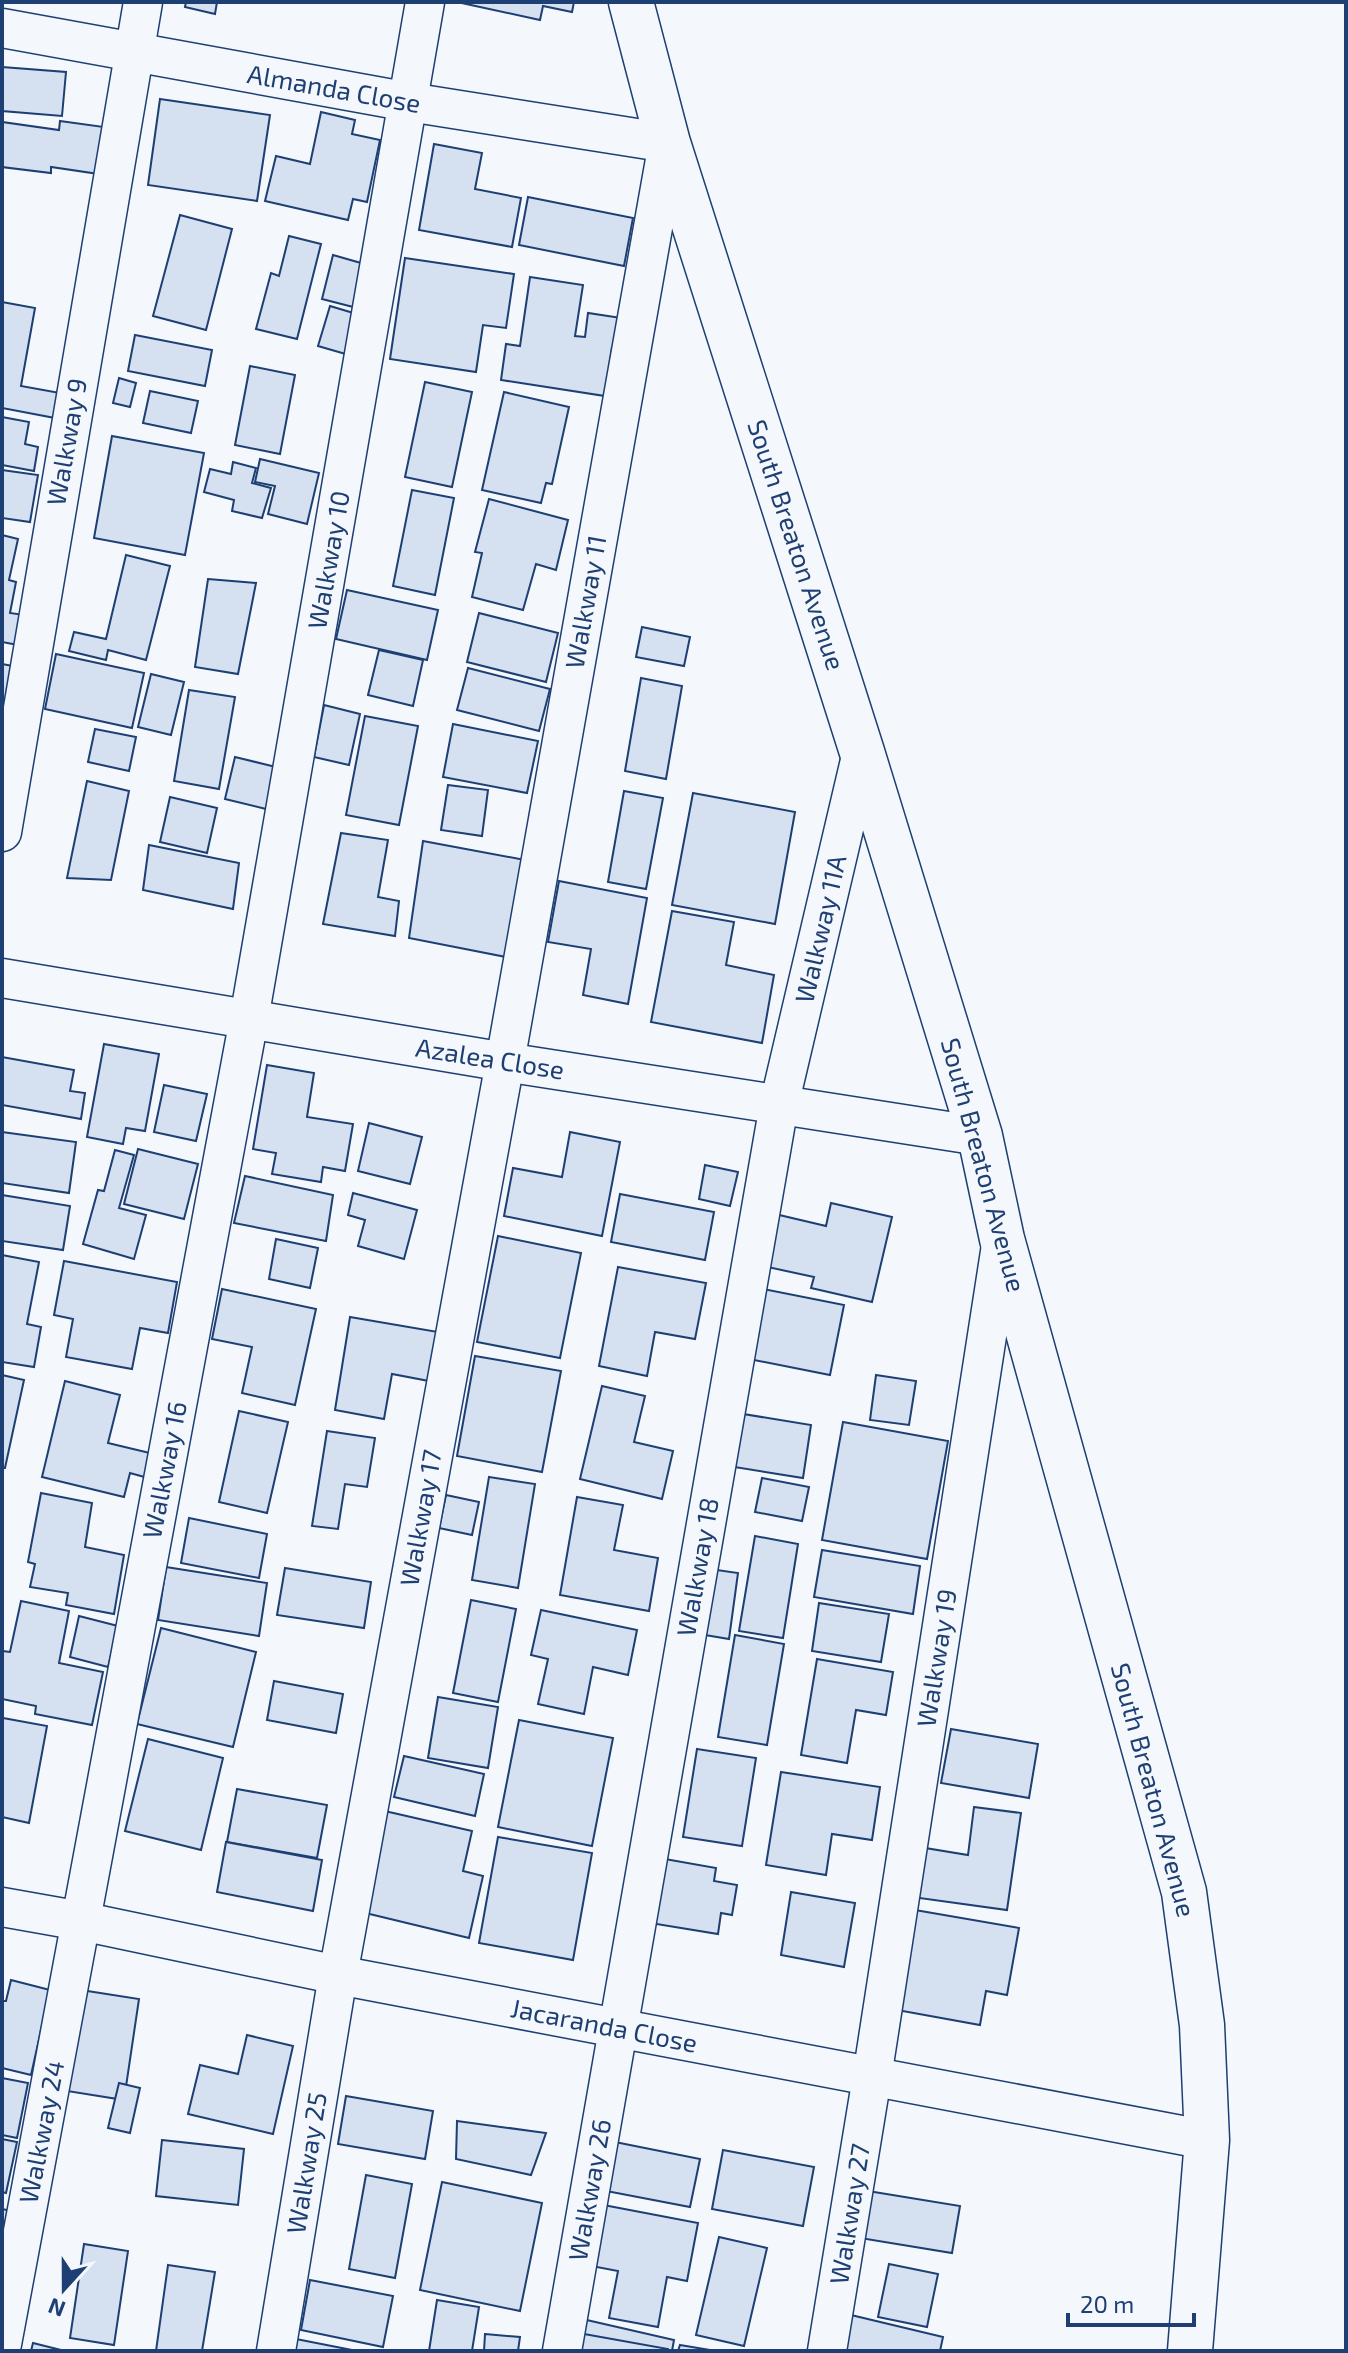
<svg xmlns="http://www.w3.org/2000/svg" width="1348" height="2353" font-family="'Exo 2',sans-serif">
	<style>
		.building { fill: #d5e0f0; stroke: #1d3f73; stroke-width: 2 }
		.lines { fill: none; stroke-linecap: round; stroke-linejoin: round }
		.minor-casing { stroke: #1d3f73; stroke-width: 41 }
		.tertiary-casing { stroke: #1d3f73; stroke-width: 47 }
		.minor { stroke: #f4f7fb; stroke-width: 38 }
		.tertiary { stroke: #f4f7fb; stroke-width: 44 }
		.labels { text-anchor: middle; stroke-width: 6; stroke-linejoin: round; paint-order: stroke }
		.street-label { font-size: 26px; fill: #1d3f73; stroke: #f4f7fb }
	</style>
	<rect width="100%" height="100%" fill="#f4f7fb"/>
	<g class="building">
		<polygon points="186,2 217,2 215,14 185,7"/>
		<polygon points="457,2 574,2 572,12 543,6 540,20"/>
		<polygon points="2,67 66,72 62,116 2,111"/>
		<polygon points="160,99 270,115 257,201 148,185"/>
		<polygon points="321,112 355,120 352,134 380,140 367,202 353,199 348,220 265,201 276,156 310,164"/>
		<polygon points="60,121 104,127 99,174 51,167 51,173 2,167 2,122 59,130"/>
		<polygon points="434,144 482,153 475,189 521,198 512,247 419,230"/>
		<polygon points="528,197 633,218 624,266 519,245"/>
		<polygon points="180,215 232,229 206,330 153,316"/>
		<polygon points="289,236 321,244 297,339 256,329 271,273 279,276"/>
		<polygon points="333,255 368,265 357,308 322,299"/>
		<polygon points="405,258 514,274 506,328 483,325 476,372 390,359"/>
		<polygon points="530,277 583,285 575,336 585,337 588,313 628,319 624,350 612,348 605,396 501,380 506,344 520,346"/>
		<polygon points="2,302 35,308 21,386 60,393 55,418 2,408"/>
		<polygon points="330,306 360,315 349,355 318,346"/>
		<polygon points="135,335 212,350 205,386 128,371"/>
		<polygon points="250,366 295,375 280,454 235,445"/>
		<polygon points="119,378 136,383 130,407 113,403"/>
		<polygon points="425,382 472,392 452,487 405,477"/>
		<polygon points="150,391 198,401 191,433 143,423"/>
		<polygon points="504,392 569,407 552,484 546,483 541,503 482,490"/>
		<polygon points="2,417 29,422 25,444 38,447 34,471 2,465"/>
		<polygon points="112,436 204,453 185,555 94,538"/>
		<polygon points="260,459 319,473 307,524 268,514 275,486 255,482"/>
		<polygon points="233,462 256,468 252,483 271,488 262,518 232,511 234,500 204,492 210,469 231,474"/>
		<polygon points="2,470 38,475 30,522 2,518"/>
		<polygon points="412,490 454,498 435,595 393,586"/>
		<polygon points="489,499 568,520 556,570 536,564 523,610 472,597 482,553 475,552"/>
		<polygon points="2,535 18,539 9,580 16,582 10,613 24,615 18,645 2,642"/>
		<polygon points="126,555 170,566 146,660 108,650 106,660 69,651 74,632 106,639"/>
		<polygon points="208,579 256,583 238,674 195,667"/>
		<polygon points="347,590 438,610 427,660 336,639"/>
		<polygon points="479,613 558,633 546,682 467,662"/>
		<polygon points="642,627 690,637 684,666 636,657"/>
		<polygon points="379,650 423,660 413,706 368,695"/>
		<polygon points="56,654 144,673 132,728 45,709"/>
		<polygon points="2,664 13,666 2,728"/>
		<polygon points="468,668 550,689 539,731 457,710"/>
		<polygon points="151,674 184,682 171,735 138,727"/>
		<polygon points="641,678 682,686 666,779 625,771"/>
		<polygon points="189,690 235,697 219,789 174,781"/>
		<polygon points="324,705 360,714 349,765 314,757"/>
		<polygon points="365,716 418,726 399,825 346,815"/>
		<polygon points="453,724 538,741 527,793 443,777"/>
		<polygon points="95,729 136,737 129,771 88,762"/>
		<polygon points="235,757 276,767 266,809 225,799"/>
		<polygon points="87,781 129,791 111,880 67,878"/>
		<polygon points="448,785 488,790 482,836 441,830"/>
		<polygon points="624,791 663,798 646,889 608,882"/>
		<polygon points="693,793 795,812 775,924 672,905"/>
		<polygon points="170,797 217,808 207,853 160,842"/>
		<polygon points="341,833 388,840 378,897 399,901 395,936 323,924"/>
		<polygon points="423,841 525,860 506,957 409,938"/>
		<polygon points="149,845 239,863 233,909 143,890"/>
		<polygon points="559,881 647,898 628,1004 583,995 591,949 548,942"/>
		<polygon points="672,911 734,922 726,965 774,975 762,1043 651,1022"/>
		<polygon points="104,1044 159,1054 145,1131 126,1128 123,1144 87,1137"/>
		<polygon points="2,1057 74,1070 70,1091 85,1093 81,1119 2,1105"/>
		<polygon points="267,1065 314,1073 307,1117 353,1124 345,1171 323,1167 321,1182 272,1174 276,1153 253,1149"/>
		<polygon points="164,1085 207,1094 196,1141 154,1132"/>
		<polygon points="369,1123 422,1137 410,1184 358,1171"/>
		<polygon points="2,1132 76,1142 69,1193 2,1183"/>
		<polygon points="570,1132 620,1142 602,1236 504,1216 513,1168 562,1177"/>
		<polygon points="138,1149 198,1164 184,1219 124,1204"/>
		<polygon points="115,1150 134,1155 119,1208 146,1215 134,1259 83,1244 98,1190 104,1191"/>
		<polygon points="705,1165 738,1172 730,1206 699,1199"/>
		<polygon points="245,1176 333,1195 326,1241 234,1223"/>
		<polygon points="353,1193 417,1210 404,1259 358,1246 365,1220 348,1215"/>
		<polygon points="620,1194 714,1212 705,1260 611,1242"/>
		<polygon points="2,1195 70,1206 63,1250 2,1241"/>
		<polygon points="831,1203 892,1217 872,1302 811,1288 814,1277 763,1266 775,1214 826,1226"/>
		<polygon points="498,1236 581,1253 560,1358 477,1342"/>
		<polygon points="276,1239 318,1248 310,1288 269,1279"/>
		<polygon points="2,1255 39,1262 27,1324 41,1327 34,1367 2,1362"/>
		<polygon points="64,1261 177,1282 168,1333 140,1328 132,1369 66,1357 73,1319 54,1315"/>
		<polygon points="618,1267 706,1283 695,1339 655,1332 647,1376 599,1366"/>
		<polygon points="758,1288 844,1305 830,1375 744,1358"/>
		<polygon points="222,1289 316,1309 295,1405 242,1393 252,1347 212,1339"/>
		<polygon points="350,1317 438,1332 429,1381 392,1374 384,1419 335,1410"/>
		<polygon points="475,1356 561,1371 542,1472 457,1456"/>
		<polygon points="2,1375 24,1380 5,1468 2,1468"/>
		<polygon points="876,1375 916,1381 909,1425 870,1420"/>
		<polygon points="65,1381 120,1395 108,1443 154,1454 148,1478 130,1473 124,1497 42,1477"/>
		<polygon points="602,1386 645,1396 634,1442 673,1451 662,1499 580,1479"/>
		<polygon points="239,1411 288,1422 267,1513 219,1502"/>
		<polygon points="731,1412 811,1425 803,1478 722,1465"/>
		<polygon points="843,1422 948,1441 927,1559 822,1540"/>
		<polygon points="327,1431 375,1438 367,1487 345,1484 338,1529 312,1526"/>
		<polygon points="489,1477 535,1484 518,1588 472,1580"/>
		<polygon points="762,1478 809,1487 802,1521 755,1512"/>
		<polygon points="41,1493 92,1503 85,1547 124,1555 114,1614 66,1605 68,1593 30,1587 35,1564 28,1562"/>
		<polygon points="446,1495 479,1502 472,1535 439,1528"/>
		<polygon points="577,1497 623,1505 614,1550 658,1558 649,1611 560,1595"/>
		<polygon points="189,1518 267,1534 259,1578 181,1563"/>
		<polygon points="755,1536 798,1544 783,1638 739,1631"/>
		<polygon points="822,1550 920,1566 913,1614 814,1597"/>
		<polygon points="166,1567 267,1583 259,1636 158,1620"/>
		<polygon points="285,1568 371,1582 364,1628 277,1615"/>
		<polygon points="703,1568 738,1573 729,1639 693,1633"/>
		<polygon points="471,1600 516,1609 498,1702 453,1693"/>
		<polygon points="21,1601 69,1611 59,1663 103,1672 92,1725 35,1714 36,1706 2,1699 2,1651 10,1652"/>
		<polygon points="819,1603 889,1614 881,1662 812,1651"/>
		<polygon points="541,1610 637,1630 628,1675 593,1667 584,1714 538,1704 548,1659 531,1655"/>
		<polygon points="79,1616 118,1626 108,1667 70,1657"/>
		<polygon points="161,1628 256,1652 233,1747 137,1724"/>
		<polygon points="735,1635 784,1644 767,1745 718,1737"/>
		<polygon points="817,1659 893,1672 886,1715 856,1710 847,1763 801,1755"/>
		<polygon points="274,1681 343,1694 336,1733 267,1720"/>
		<polygon points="438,1697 498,1707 488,1768 428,1758"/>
		<polygon points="3,1718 47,1726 29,1823 2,1817"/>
		<polygon points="519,1720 613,1738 592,1846 498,1827"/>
		<polygon points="951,1729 1038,1744 1029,1798 941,1783"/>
		<polygon points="148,1739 223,1758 201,1850 125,1831"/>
		<polygon points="697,1749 756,1758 742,1846 683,1837"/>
		<polygon points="404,1756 484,1774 475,1816 394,1797"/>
		<polygon points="781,1772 880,1787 872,1840 832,1834 826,1875 766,1865"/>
		<polygon points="237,1789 327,1805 317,1858 227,1842"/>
		<polygon points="974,1807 1021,1813 1007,1910 912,1897 919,1847 968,1855"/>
		<polygon points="376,1809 472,1831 463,1871 483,1876 469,1938 353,1910"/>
		<polygon points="498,1837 592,1853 573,1960 479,1943"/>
		<polygon points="226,1842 322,1860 313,1911 217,1892"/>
		<polygon points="648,1856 716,1868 714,1881 737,1885 732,1915 721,1913 718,1934 638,1921"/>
		<polygon points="791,1892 855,1903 844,1967 781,1955"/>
		<polygon points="915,1910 1019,1928 1007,1995 986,1991 980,2025 897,2010"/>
		<polygon points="11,1980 50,1990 31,2075 2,2068 2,2001 6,2001"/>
		<polygon points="81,1990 139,1999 124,2100 67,2091"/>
		<polygon points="247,2035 293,2046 273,2134 188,2114 200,2065 238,2074"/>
		<polygon points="2,2078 28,2083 17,2138 2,2135"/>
		<polygon points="119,2083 140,2088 130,2133 108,2128"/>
		<polygon points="346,2096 433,2111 425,2159 338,2144"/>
		<polygon points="457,2121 546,2133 531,2175 456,2159"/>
		<polygon points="2,2139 17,2142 6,2193 2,2192"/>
		<polygon points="162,2140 244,2149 238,2205 156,2196"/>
		<polygon points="610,2141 700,2159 690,2207 601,2190"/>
		<polygon points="723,2150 814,2167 803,2226 712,2209"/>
		<polygon points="366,2175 412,2184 395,2278 349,2269"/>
		<polygon points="442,2182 542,2203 520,2311 420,2290"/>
		<polygon points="868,2191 960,2206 952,2253 860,2238"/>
		<polygon points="593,2203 698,2223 687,2281 667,2277 658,2327 609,2318 618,2271 581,2264"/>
		<polygon points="2,2209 16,2212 2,2249"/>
		<polygon points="719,2237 767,2248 744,2346 696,2335"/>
		<polygon points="84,2244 128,2251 114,2345 70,2338"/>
		<polygon points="889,2264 938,2274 927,2327 878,2317"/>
		<polygon points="168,2265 215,2272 202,2351 156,2351"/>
		<polygon points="310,2280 393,2296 383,2347 301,2330"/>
		<polygon points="437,2300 479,2307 472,2351 429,2351"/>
		<polygon points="851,2315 943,2337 940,2351 843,2351"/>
		<polygon points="578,2318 674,2340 672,2351 571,2351"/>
		<polygon points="573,2332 668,2349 668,2351 569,2351"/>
		<polygon points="485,2334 520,2337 518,2351 484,2351"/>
		<polygon points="291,2338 357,2351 288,2351"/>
		<polygon points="33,2343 65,2351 31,2351"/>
		<polygon points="680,2345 716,2351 678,2351"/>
	</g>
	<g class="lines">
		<defs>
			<g id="minor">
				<polyline points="2,28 409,102 668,143 505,1062 338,1975 276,2351"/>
				<polyline points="2,832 143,2"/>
				<polyline points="2,978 505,1062 980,1136"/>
				<polyline points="2,1907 81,1921 338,1975 1207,2140"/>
				<polyline points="2,2344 249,1019 425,2"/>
				<polyline points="562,2351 779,1105 862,752"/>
				<polyline points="827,2351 872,2077 1002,1239"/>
			</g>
			<polyline id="tertiary" points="631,2 668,143 862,752 980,1136 1002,1239 1184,1892 1202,2025 1207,2140 1190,2351"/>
		</defs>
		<use href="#minor" class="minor-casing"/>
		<use href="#tertiary" class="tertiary-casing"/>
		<use href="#minor" class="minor"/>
		<use href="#tertiary" class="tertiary"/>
	</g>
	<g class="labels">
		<g class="street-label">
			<text transform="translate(334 89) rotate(10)" y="9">Almanda Close</text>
			<text transform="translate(67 442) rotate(-80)" y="9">Walkway 9</text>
			<text transform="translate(796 545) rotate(72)" y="9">South Breaton Avenue</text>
			<text transform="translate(329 560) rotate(-80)" y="9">Walkway 10</text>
			<text transform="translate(586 602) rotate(-80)" y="9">Walkway 11</text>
			<text transform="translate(821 929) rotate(-77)" y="9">Walkway 11A</text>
			<text transform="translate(490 1059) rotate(9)" y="9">Azalea Close</text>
			<text transform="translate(983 1165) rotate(75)" y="9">South Breaton Avenue</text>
			<text transform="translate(165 1470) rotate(-79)" y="9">Walkway 16</text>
			<text transform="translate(421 1518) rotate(-80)" y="9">Walkway 17</text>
			<text transform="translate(698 1567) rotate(-80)" y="9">Walkway 18</text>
			<text transform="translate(937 1658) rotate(-81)" y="9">Walkway 19</text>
			<text transform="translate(1153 1790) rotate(75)" y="9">South Breaton Avenue</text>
			<text transform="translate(604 2026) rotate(11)" y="9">Jacaranda Close</text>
			<text transform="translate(42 2132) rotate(-79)" y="9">Walkway 24</text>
			<text transform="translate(307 2163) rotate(-81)" y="9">Walkway 25</text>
			<text transform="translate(590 2190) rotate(-80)" y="9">Walkway 26</text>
			<text transform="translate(850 2214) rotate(-81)" y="9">Walkway 27</text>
		</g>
	</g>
	<rect width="1348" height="2353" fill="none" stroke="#1d3f73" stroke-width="8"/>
	<g transform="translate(64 2289) rotate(201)" stroke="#f4f7fb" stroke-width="6" paint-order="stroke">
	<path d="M0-6L14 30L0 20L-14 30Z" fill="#1d3f73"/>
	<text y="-12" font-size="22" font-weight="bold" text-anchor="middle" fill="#1d3f73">N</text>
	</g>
	<path d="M1068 2313v12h126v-12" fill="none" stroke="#1d3f73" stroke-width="4"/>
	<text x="1080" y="2313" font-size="24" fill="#1d3f73" stroke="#f4f7fb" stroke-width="6" paint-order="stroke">20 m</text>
</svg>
